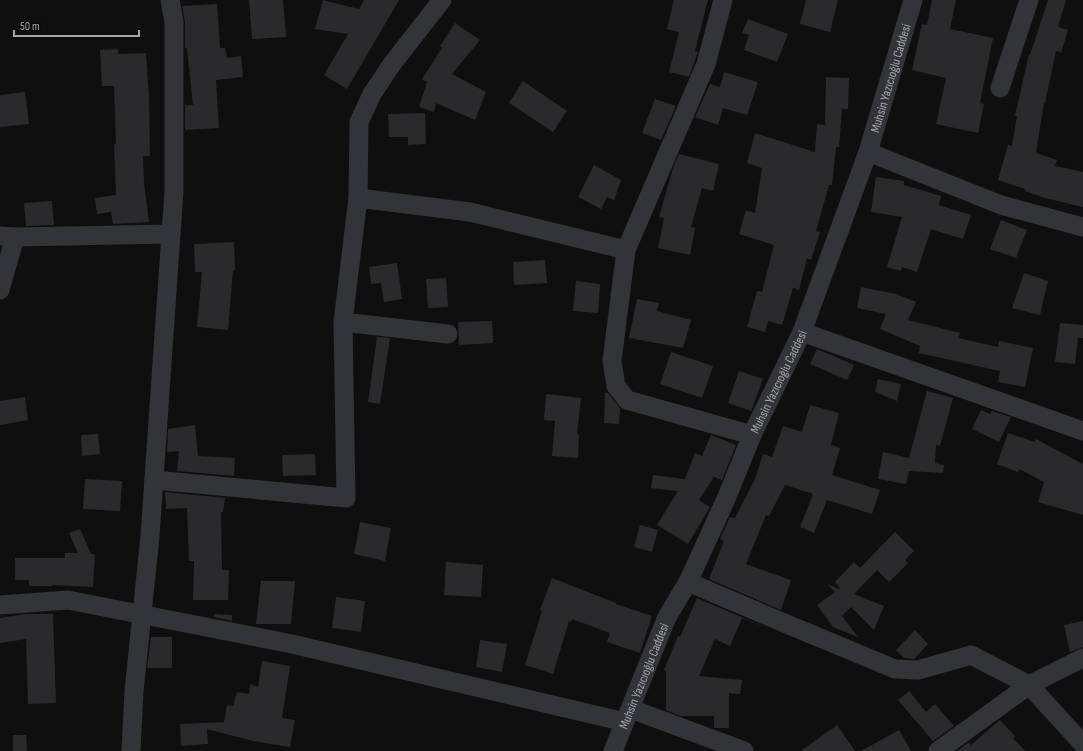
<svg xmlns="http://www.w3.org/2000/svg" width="1083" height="751" font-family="'Sofia Sans Condensed',sans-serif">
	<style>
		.building { fill: #2a2a2c }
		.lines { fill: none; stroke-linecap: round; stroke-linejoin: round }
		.minor { stroke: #323437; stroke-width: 19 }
		.labels { text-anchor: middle; stroke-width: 4; stroke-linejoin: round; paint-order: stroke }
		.street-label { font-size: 13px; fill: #a2a8af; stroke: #0a0a0b }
	</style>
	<rect width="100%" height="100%" fill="#0f0f10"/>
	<g class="building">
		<polygon points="249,0 283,0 286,37 252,39"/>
		<polygon points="323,0 359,9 364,0 399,0 347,89 324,75 348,34 315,29"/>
		<polygon points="674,0 708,0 695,51 698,52 689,77 669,72 679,32 667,29"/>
		<polygon points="806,0 838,0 830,32 800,24"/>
		<polygon points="932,0 956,0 950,29 993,38 980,103 984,104 978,133 936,124 946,78 912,70 922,24 927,25"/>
		<polygon points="1048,0 1066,0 1058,27 1068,30 1061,53 1056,51 1045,103 1044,103 1036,153 1057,160 1055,166 1083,172 1083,207 1045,198 1025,191 1025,189 998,180 1008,145 1012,146 1017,116 1015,116 1029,54 1030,55"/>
		<polygon points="217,4 220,48 225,48 227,58 241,56 243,77 216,80 219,128 185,130 185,105 193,105 187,48 185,48 185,22 182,6"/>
		<polygon points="748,19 788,34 777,62 744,50 749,35 742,33"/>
		<polygon points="455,23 480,40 452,74 486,92 475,120 436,103 434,112 419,107 427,82 422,79 442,48 440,46"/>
		<polygon points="118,49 118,54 146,53 149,97 150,156 143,156 144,183 149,222 113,224 111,212 97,214 95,198 116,195 114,144 116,144 114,86 102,86 100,50"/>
		<polygon points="724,72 758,82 747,115 723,108 718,125 695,117 710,84 720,87"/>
		<polygon points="826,77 849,78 848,109 842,109 839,147 836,147 832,185 829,185 816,231 820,232 811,260 807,258 799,290 793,288 782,325 768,321 765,332 747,327 757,291 762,292 774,245 739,234 746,210 755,213 762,168 747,163 755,133 815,152 817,124 825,125"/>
		<polygon points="523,81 567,111 553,132 509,103"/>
		<polygon points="25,92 29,124 0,127 0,95"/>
		<polygon points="655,99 676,106 661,140 642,133"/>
		<polygon points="425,113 426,144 408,145 408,137 389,137 388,114"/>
		<polygon points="679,154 719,164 713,191 702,188 691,227 695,228 690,255 658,248 664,218 659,217 673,168"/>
		<polygon points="594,165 621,180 614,200 607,197 601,209 578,197"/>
		<polygon points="876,177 904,181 904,185 941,196 939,205 971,215 963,239 931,229 917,272 902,267 901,271 887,267 902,217 871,212"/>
		<polygon points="52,201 54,225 26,226 24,203"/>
		<polygon points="1001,220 1027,230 1016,258 990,249"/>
		<polygon points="234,242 235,270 233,271 228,330 197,327 202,272 195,272 194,244"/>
		<polygon points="545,260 547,283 514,285 513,262"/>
		<polygon points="397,263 402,299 384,302 381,283 371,284 369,267"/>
		<polygon points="1024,273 1048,281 1040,315 1012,308"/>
		<polygon points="446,278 448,307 428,308 426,279"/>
		<polygon points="576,281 600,284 598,313 573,311"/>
		<polygon points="861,287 896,294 916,302 908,320 960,333 958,338 998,347 999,341 1033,348 1025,387 998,382 1000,371 919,353 920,346 880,329 886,314 857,308"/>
		<polygon points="637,299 659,303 657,311 691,320 683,348 629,338"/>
		<polygon points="492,321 493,343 459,345 458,322"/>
		<polygon points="1060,323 1083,325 1083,338 1078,338 1075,364 1055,362"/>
		<polygon points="377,337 390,338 380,404 368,402"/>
		<polygon points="817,349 854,365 847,380 810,364"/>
		<polygon points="671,352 713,366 702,398 660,384"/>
		<polygon points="739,371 763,379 751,411 728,403"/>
		<polygon points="878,379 901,384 897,401 875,392"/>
		<polygon points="927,391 953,398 940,446 936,445 935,463 944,465 943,473 909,471 906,484 878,479 883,452 909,458"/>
		<polygon points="605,393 608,393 620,408 619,424 604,423"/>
		<polygon points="546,394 581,398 577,434 579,435 578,458 552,456 555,421 544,420"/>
		<polygon points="25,397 28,420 0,425 0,401"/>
		<polygon points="810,405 839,413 831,445 840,448 832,475 880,490 872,514 827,500 814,533 800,527 813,494 785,485 769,516 766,515 746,564 791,580 781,610 709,579 724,541 720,539 730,517 735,518 755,479 763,454 772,457 783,426 802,432"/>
		<polygon points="981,410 990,414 992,411 1011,417 999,442 972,429"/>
		<polygon points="195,425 198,456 235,458 234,476 177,471 179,451 167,452 168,429"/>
		<polygon points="1008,433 1035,442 1036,439 1083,464 1083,515 1038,502 1044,482 1019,469 1018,472 997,464"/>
		<polygon points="98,434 100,454 82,456 81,435"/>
		<polygon points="711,435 736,445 722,480 714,477 699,500 710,507 688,544 657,525 678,491 651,488 653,475 685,479 695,453 702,456"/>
		<polygon points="315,454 316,475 283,476 282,455"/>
		<polygon points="85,479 122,481 120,511 83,509"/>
		<polygon points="165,492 225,498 223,512 221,512 222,570 229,570 228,600 193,600 194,561 189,561 187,508 166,509"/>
		<polygon points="360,522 391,528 385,561 354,554"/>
		<polygon points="640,525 658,530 652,552 634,547"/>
		<polygon points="80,529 91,554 95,554 93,587 52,585 52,586 29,586 29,580 15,580 15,558 65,558 65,553 78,553 69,533"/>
		<polygon points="895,532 914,551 905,560 908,563 889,582 877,570 854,594 884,606 874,630 851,607 842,616 858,637 833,627 817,605 835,592 827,584 839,589 840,588 835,582 854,562 860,568"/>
		<polygon points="446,562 483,565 481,597 444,595"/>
		<polygon points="552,578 616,603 616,604 652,616 640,653 607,642 610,633 572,619 571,622 569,621 553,674 525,665 542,611 540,610"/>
		<polygon points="261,581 295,581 291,624 256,624"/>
		<polygon points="336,597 365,601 361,632 332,628"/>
		<polygon points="697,598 769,629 742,618 730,646 715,639 699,676 742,680 740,694 729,693 729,728 714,728 714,716 680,716 666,710 666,671 664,670 678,636 680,637"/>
		<polygon points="25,614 53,614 56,703 28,704 26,639 0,643 0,618"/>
		<polygon points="214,614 232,615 232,621 214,617"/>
		<polygon points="1083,621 1083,647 1070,652 1064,625"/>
		<polygon points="915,630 928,644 914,659 904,658 896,650"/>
		<polygon points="151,637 172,637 172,668 147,668"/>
		<polygon points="480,640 507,644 502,672 476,667"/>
		<polygon points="262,661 290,666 282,718 295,720 290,747 253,741 207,729 208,744 181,746 180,724 224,722 227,705 233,706 237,692 249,694 250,684 258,687"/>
		<polygon points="909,691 926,712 935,704 954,726 933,741 898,700"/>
		<polygon points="1000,720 1015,736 1013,738 1025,751 957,751 968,743 971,745"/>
		<polygon points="837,725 855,751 801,751"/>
		<polygon points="899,730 911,751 861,751"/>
		<polygon points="13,735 26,735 27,751 13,751"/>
	</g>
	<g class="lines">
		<g class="minor">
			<polyline points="723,0 706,64 626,250 612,361 616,386 627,400 752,435"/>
			<polyline points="1000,88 1029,0"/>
			<polyline points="868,152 1001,205 1083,227"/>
			<polyline points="358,198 470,212 626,250"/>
			<polyline points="0,236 15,237 171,234"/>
			<polyline points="0,290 15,237"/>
			<polyline points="343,322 448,334"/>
			<polyline points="802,332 1083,431"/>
			<polyline points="154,480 346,498 343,322 358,198 359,122 372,94 392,64 442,0"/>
			<polyline points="688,582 789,625 895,669 918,670 971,655 1029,685 1083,744"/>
			<polyline points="0,605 68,600 292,644 625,722"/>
			<polyline points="631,709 744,751"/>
			<polyline points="131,751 134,691 150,536 174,191 174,22 170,0"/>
			<path id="s1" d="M613 751 667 617 688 582 726 499 752 435 802 332 868 152 913 0"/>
			<polyline points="938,751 1029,685 1083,658"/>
		</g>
	</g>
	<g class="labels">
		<g class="street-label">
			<text dy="5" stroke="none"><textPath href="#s1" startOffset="729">Muhsin Yazıcıoğlu Caddesi</textPath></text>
			<text dy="5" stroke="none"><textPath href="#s1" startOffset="405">Muhsin Yazıcıoğlu Caddesi</textPath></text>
			<text dy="5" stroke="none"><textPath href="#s1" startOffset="81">Muhsin Yazıcıoğlu Caddesi</textPath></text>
		</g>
	</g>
	<path d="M14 30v6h125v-6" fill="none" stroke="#a2a8af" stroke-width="2"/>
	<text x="20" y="30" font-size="12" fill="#a2a8af" stroke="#0a0a0b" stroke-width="3" paint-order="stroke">50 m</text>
</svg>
